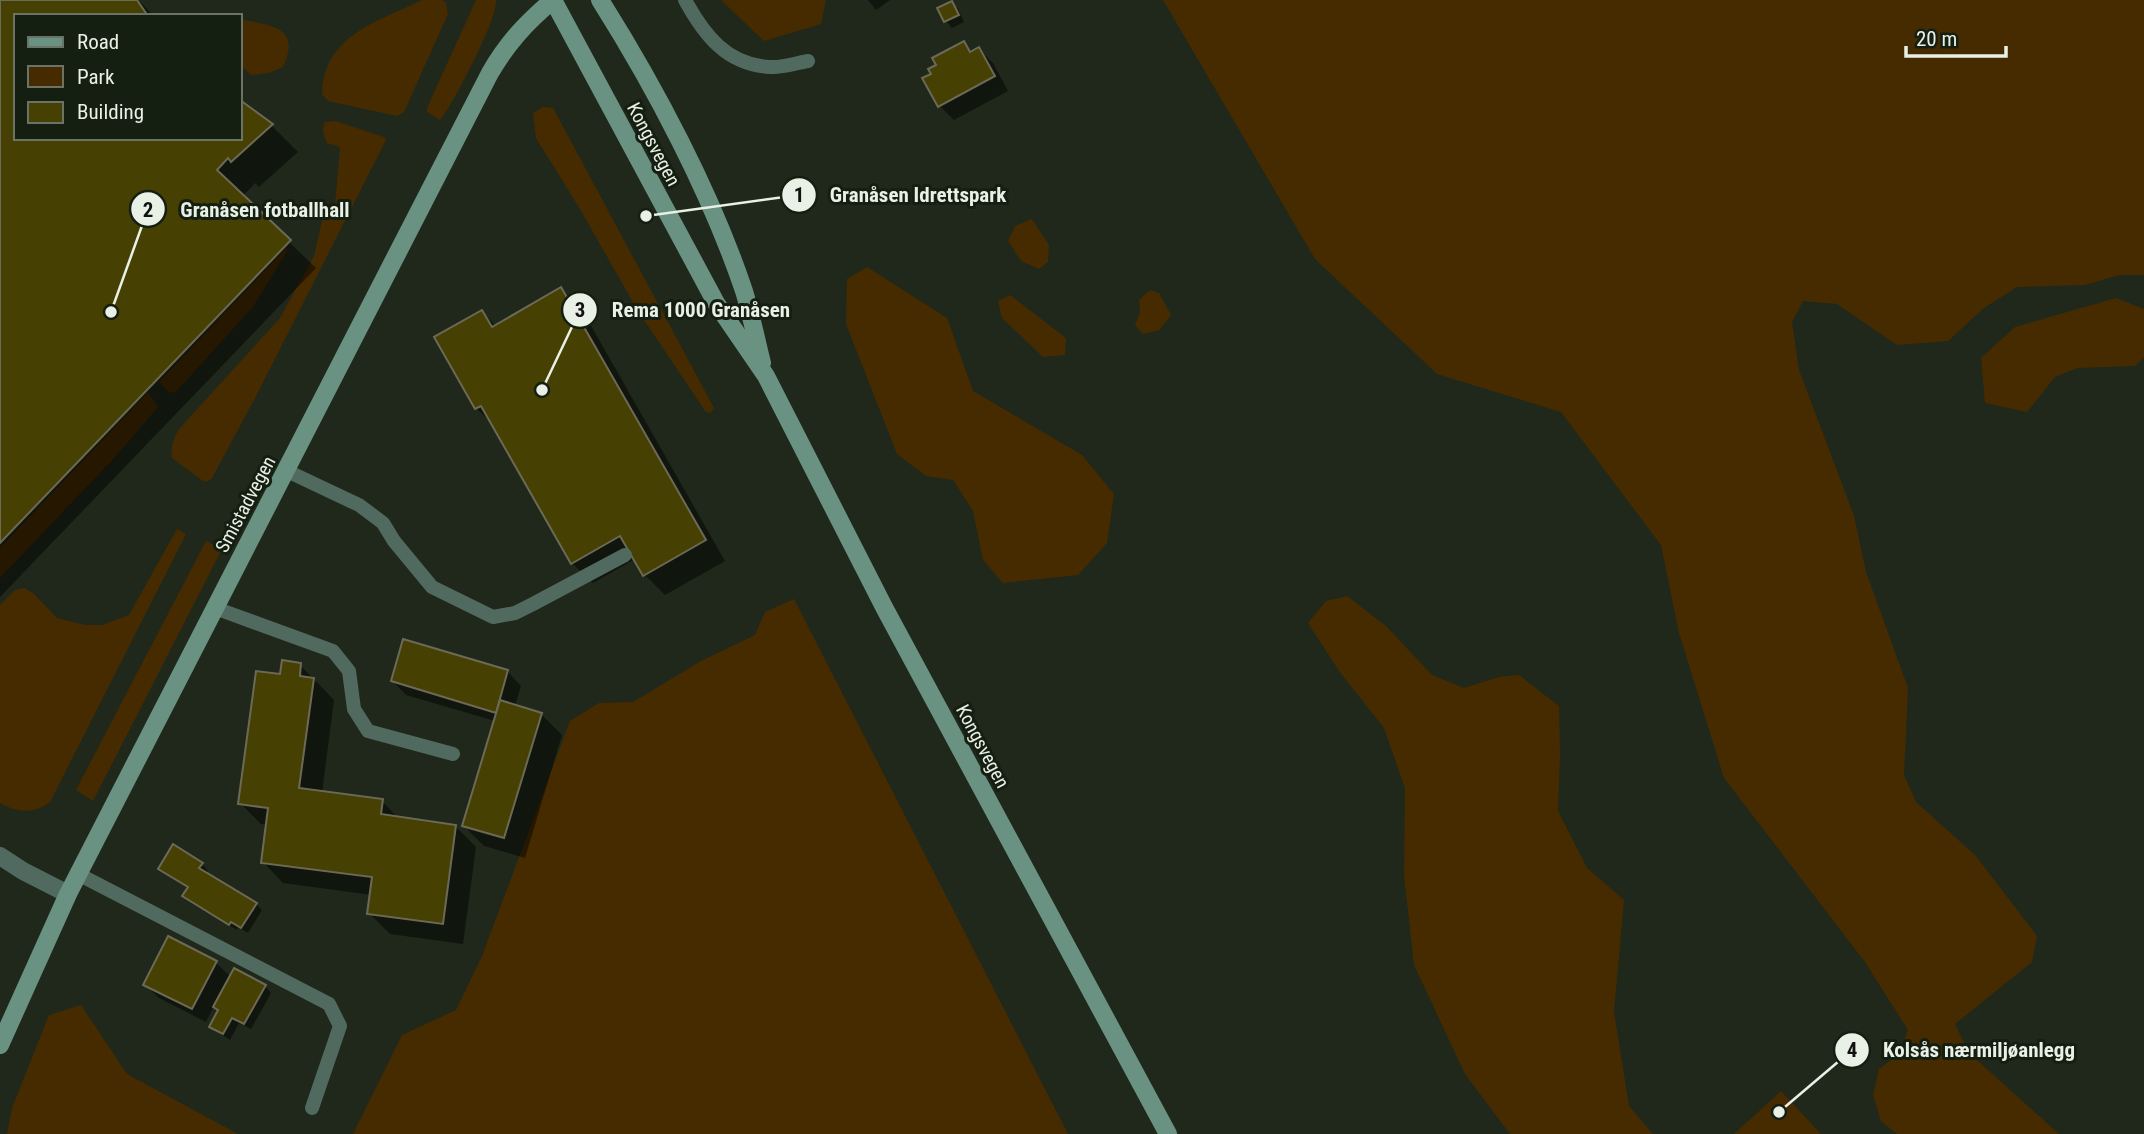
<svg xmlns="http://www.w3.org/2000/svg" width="2144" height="1134" font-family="'Roboto Condensed',sans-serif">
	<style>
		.green { fill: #472b00 }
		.shadow { fill: #0007 }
		.building { fill: #464003; stroke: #6c6a57; stroke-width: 2 }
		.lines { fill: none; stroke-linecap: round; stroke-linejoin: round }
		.lane { stroke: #516a60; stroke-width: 14 }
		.street { stroke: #516a60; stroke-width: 18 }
		.secondary { stroke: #699282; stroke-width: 18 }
		.labels { text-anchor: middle; stroke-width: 6; stroke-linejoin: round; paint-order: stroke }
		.street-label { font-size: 19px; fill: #e9f0e6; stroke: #151f11 }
		.leader { fill: none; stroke: #e9f0e6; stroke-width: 2.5 }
		.callout-dot { fill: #e9f0e6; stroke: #151f11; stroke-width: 2.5 }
		.mark-label { font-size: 21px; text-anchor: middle; font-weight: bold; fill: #111 }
		.callout-label { font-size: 21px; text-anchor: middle; font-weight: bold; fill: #e9f0e6; stroke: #151f11; stroke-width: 6; stroke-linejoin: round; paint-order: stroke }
	</style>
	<rect width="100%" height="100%" fill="#1f281a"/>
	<g class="green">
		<path d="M422 0H442L446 3 448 14 404 112 397 116 328 101 322 94C324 35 377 22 422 0Z"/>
		<path d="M476 0H496C498 18 453 104 440 120L427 112V108Z"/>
		<polygon points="721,0 826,0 821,24 764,41"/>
		<polygon points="1163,0 2144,0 2144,275 2119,275 2085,285 2017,287 1984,308 1948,341 1897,345 1837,304 1803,301 1792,322 1799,370 1854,516 1866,572 1908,688 1904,775 1916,802 1975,855 2037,936 2032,962 1955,1024 1969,1053 2059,1134 1897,1134 1881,1121 1873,1095 1879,1069 1898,1055 1908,1030 1865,962 1724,778 1679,633 1661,545 1561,412 1437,374 1315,259"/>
		<path d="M240 19C271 26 302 26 283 67L269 73 251 75 240 65Z"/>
		<polygon points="543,107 553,108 714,408 711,413 706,412 638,311 580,209 536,138 533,113"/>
		<path d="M336 121 384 137 386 140 254 400 212 478 208 481H203L172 458C170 447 174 439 179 429L280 318 314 256 325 208 335 205 340 147 327 143 323 132 324 122Z"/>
		<polygon points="1032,219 1049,245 1048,262 1039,269 1021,261 1008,241 1015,226"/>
		<polygon points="286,248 288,250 253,307 176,392 170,393 159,382"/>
		<polygon points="867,267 947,318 973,391 1082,455 1114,494 1107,543 1078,575 1003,583 983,560 973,511 953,480 926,476 897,454 846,324 847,279"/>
		<polygon points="1150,290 1159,293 1171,315 1159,330 1143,334 1135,325 1140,312 1139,300"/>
		<polygon points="1010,295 1066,338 1065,355 1043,357 1002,318 998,301"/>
		<polygon points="2116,298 2144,309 2144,357 2135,366 2077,368 2055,377 2027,412 1985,403 1981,358 2015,327"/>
		<polygon points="148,392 158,407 116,456 0,578 0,548"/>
		<path d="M177 529 186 534 50 802C34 814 18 813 0 803V605L15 590 24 588 33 593 57 618 85 625H102L129 615Z"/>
		<polygon points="206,541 222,549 93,801 76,790"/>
		<polygon points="1347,596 1386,626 1432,675 1464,688 1499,677 1519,675 1559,706 1560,753 1558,811 1587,868 1624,900 1614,1012 1629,1106 1653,1134 1510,1134 1465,1074 1414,965 1404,875 1405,788 1384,728 1339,671 1308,623 1326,601"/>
		<polygon points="794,599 1068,1134 353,1134 402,1035 456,1010 482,956 570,721 599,703 633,702 701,661 755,635 765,612"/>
		<polygon points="81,1005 127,1074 238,1134 7,1134 12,1108 49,1015"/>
		<polygon points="1781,1091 1821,1134 1734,1134"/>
	</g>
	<g class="shadow">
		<polygon points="0,0 138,0 154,16 16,16 16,138 240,138 240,102 272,126 298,152 259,187 255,183 242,197 316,268 0,597"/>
		<polygon points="868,0 890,0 876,10"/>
		<polygon points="952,3 958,9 964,22 952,28 946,21"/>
		<polygon points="963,43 973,53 979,49 993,63 1008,91 954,120 940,106 925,79 933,75 938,65"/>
		<polygon points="561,289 582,310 725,561 665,595 644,574 635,559 593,583 572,563 494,425 476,408 482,312 496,326"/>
		<polygon points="404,641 508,672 521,686 515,706 541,714 562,735 525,858 484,846 464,826 495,721 406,695 393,681"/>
		<polygon points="300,665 334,700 322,793 382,801 399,819 455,826 476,847 463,944 390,934 369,913 372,895 283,883 263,862 268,825 261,824 240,803 281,676"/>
		<polygon points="202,864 208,871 206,874 256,904 262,910 248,933 238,927 237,930 191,903 184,896 189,888 160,869"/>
		<polygon points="215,962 231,977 265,986 271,993 251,1029 239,1023 230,1040 211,1027 220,1011 214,1006 206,1022 159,998 145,985"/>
	</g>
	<g class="building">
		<polygon points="0,0 137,0 148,16 16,16 16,138 240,138 240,100 273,124 231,162 228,158 217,170 291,240 0,543"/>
		<polygon points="952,1 959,15 944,22 937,8"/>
		<polygon points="964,41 970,52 979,47 995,76 938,107 922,78 931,74 928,69 936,65 932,58"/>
		<polygon points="561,287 706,540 643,576 620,536 571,564 481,406 475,409 434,337 482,310 492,327"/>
		<polygon points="403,639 508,670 496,713 391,681"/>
		<polygon points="282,660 301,663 300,676 314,678 299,788 383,799 381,814 456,825 443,924 367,914 372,877 261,863 268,808 238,804 256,671 280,674"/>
		<polygon points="500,700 542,713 504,838 462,826"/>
		<polygon points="173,844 203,863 199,868 257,903 241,928 231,922 229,925 182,896 188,887 158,869"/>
		<polygon points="168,936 217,961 192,1009 143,985"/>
		<polygon points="234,968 266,985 244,1024 232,1018 223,1034 209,1027 218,1010 213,1007"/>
	</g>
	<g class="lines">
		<g class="lane">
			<path d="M685 0C704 35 727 65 770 67 782 68 796 63 808 61"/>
			<polyline points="287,471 359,505 383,523 394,541 432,587 493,617 515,613 533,604 625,555"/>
			<polyline points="215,608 333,651 349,671 354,709 368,731 453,754"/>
			<polyline points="78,874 329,1004 340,1026 312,1108"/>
		</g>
		<polyline class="street" points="0,856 23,871 68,894"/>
		<g class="secondary">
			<polyline points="553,0 716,303 766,376 885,609 1168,1134"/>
			<path d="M600 0C655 87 711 193 744 291 751 314 756 339 762 363"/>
			<path d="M0 1045 68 894 490 73C508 42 526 23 553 0"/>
		</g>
	</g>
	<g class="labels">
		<g class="street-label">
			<text transform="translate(654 144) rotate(62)" y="7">Kongsvegen</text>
			<text transform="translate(245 504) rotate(-62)" y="7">Smistadvegen</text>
			<text transform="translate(983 746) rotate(62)" y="7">Kongsvegen</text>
		</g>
	</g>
	<path class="leader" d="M646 216L799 195M111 312L148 209M542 390L580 310M1779 1112L1852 1050"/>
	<g class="callout-dot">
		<circle cx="646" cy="216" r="7"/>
		<circle cx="111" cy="312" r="7"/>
		<circle cx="542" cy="390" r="7"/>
		<circle cx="1779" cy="1112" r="7"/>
		<circle cx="799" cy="195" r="18"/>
		<circle cx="148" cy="209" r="18"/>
		<circle cx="580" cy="310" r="18"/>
		<circle cx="1852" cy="1050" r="18"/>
	</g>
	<g class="mark-label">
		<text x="799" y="202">1</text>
		<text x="148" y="217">2</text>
		<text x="580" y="317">3</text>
		<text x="1852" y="1057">4</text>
	</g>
	<g class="callout-label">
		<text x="918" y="202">Granåsen Idrettspark</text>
		<text x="265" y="217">Granåsen fotballhall</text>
		<text x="701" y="317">Rema 1000 Granåsen</text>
		<text x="1979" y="1057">Kolsås nærmiljøanlegg</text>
	</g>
	<rect x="14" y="14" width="228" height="126" fill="#151f11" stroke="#6a7366" stroke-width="2"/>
	<rect x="28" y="37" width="35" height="10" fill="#699282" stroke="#6a7366" stroke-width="2"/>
	<text x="77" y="49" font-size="21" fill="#e9f0e6">Road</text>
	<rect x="28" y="66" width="35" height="21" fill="#472b00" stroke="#6a7366" stroke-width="2"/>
	<text x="77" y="84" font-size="21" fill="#e9f0e6">Park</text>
	<rect x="28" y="102" width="35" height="21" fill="#464003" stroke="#6a7366" stroke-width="2"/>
	<text x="77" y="119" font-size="21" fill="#e9f0e6">Building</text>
	<path d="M1906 46v10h100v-10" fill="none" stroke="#e9f0e6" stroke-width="3.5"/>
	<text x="1916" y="46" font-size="21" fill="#e9f0e6" stroke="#151f11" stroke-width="5" paint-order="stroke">20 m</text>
</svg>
